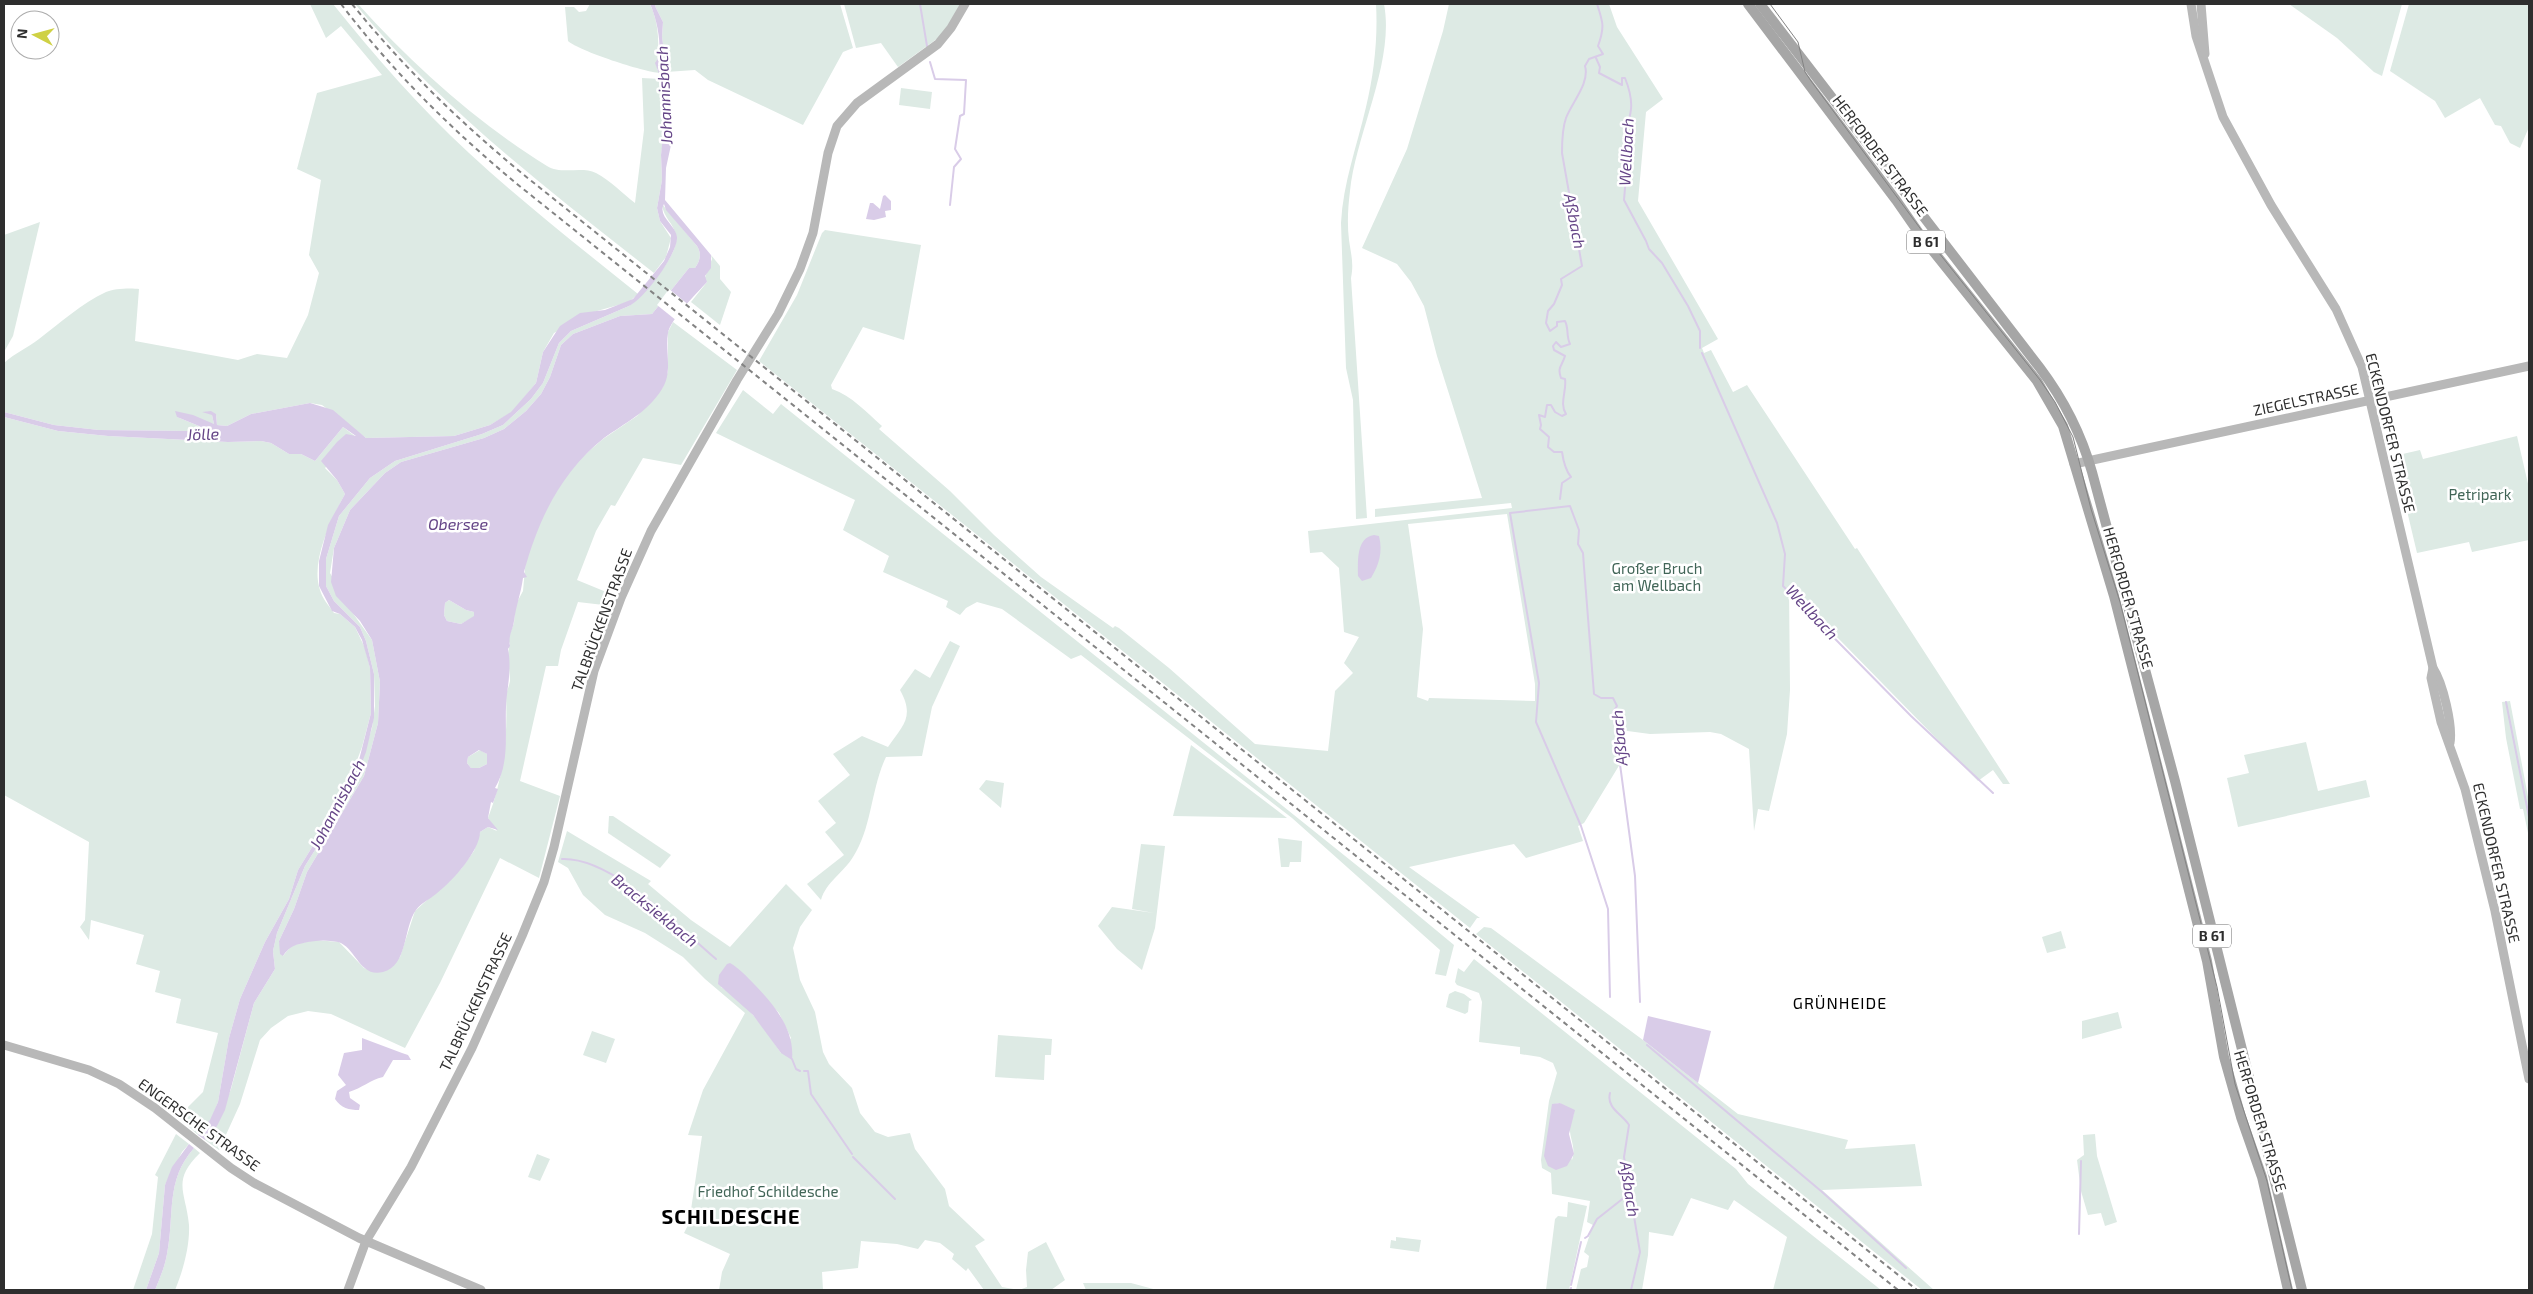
<svg xmlns="http://www.w3.org/2000/svg" width="2533" height="1294" font-family="'Exo 2',sans-serif">
	<style>
		.green { fill: #ddeae4; fill-rule: evenodd }
		.water { fill: #d9cce8; fill-rule: evenodd }
		.pier { fill: #fff }
		.lines { fill: none; stroke-linecap: round; stroke-linejoin: round }
		.stream { stroke: #d9cce8; stroke-width: 2 }
		.secondary { stroke: #b8b8b8; stroke-width: 9 }
		.primary { stroke: #a6a6a6; stroke-width: 10 }
		.tram { stroke: #838383; stroke-width: 1 }
		.rail { stroke: #838383; stroke-width: 2; stroke-dasharray: 5 4; stroke-linecap: butt }
		.labels { text-anchor: middle; stroke-width: 5; stroke-linejoin: round; paint-order: stroke }
		.shield { fill: #fff; stroke: #6d6d6d; stroke-width: 1 }
		.shield-label { font-size: 14px; font-weight: bold; fill: #2e2e2e }
		.street-label { font-size: 15px; fill: #2e2e2e; stroke: #fff }
		.park-label { font-size: 15px; fill: #416557; stroke: #fff }
		.water-label { font-size: 16px; font-style: italic; fill: #654587; stroke: #fff }
		.neighbourhood-label { font-size: 16px; letter-spacing: 1px; fill: #000; stroke: #fff }
		.district-label { font-size: 20px; font-weight: bold; letter-spacing: 1px; fill: #000; stroke: #fff }
	</style>
	<rect width="100%" height="100%" fill="#fff"/>
	<g class="green">
		<path d="M310 4H333C375 56 420 108 469 153 523 203 581 248 638 294L629 302 597 311 554 333 543 352 536 383 512 412 490 425 454 436 366 438 322 405 310 403 251 414 227 426 217 425 216 414 212 415 214 424 177 417 199 426 202 430 190 431 99 430 54 425 4 412V363C15 353 27 348 39 339 60 323 82 303 106 292 114 288 133 288 139 289L135 341 238 360 257 354 287 358 308 315 319 273 309 255 321 180 297 169 317 93 382 75 341 26 326 38Z"/>
		<path d="M355 4H358C414 66 476 122 547 166 561 175 582 166 596 173 610 180 623 194 635 203L644 130 642 78 661 79 664 134 661 155 662 180 657 208 660 221 671 238 666 257 654 273C548 190 441 108 355 4Z"/>
		<path d="M590 4H650C660 25 659 47 657 69L660 73C644 72 579 51 568 41L565 7H574L579 12 586 11Z"/>
		<polygon points="656,4 840,4 853,48 843,52 803,125 708,80 695,70 666,72 662,37 663,22 655,6"/>
		<polygon points="844,4 960,4 947,28 938,38 898,67 881,43 856,48"/>
		<path d="M1376 4H1384C1395 61 1356 134 1350 191 1348 207 1347 224 1349 240 1351 254 1354 264 1351 278L1367 518 1356 519 1353 400 1346 368 1341 223C1343 183 1357 146 1366 107 1374 74 1378 38 1376 4Z"/>
		<path d="M1449 4H1609L1617 27 1663 99 1646 112 1638 201 1718 339 1702 348 1704 353 1711 350 1733 392 1747 385 1855 549 1857 548 2010 784H2003L1993 770 1978 781 1789 588 1790 690 1787 734 1769 811 1758 809 1754 831 1749 749 1721 734 1710 732 1650 734 1620 730 1619 724 1620 764 1584 823 1578 826 1583 841 1526 858 1514 844 1409 867 1480 918H1477L1470 928 759 361 797 295 822 233 825 230 921 245 904 340 863 327 831 385 832 389C852 396 866 412 882 426L879 429 950 491 994 535 1041 577 1113 628 1115 626 1119 628 1169 668 1255 744 1328 751 1335 691 1353 673 1344 663 1359 637 1344 632 1339 568 1322 552 1310 553 1308 531 1512 508 1511 503 1375 517V509L1482 498 1437 356 1424 306 1411 282 1397 264 1362 248 1407 149 1443 31ZM1507 514 1535 684V701L1429 698 1428 701 1417 697 1423 629 1408 524Z"/>
		<polygon points="2289,4 2402,4 2382,76 2374,72 2337,38"/>
		<polygon points="2409,4 2529,4 2529,127 2520,148 2510,143 2501,126 2495,125 2480,98 2445,118 2435,101 2390,71"/>
		<polygon points="901,88 932,92 930,109 899,105"/>
		<path d="M662 204 697 246C702 254 700 261 695 268H689L652 314 620 316 573 334 561 345 550 377 541 394 526 411 504 429 484 438 401 462 385 473 350 510 334 548 330 573 352 612 372 640 380 682 378 723 364 776 307 872 294 909 279 941 283 956 292 945 315 940 339 942 364 968 375 972 400 957 415 911 461 869 474 851 480 832 488 827 497 831 488 818C503 779 508 739 506 697 506 692 509 687 510 681 510 670 506 655 510 644L508 639 514 623 515 606 523 591 526 558 534 533 555 493 567 474 581 458 603 439 637 416 663 387 668 371V332L673 322 737 370 681 465 643 458 615 506 611 505 596 531 577 580 616 596 612 606 578 602 561 650 558 666H546L520 781 560 796 539 878 500 858 440 983 405 1048 331 1014 308 1011 288 1016 271 1028 260 1040 240 1104 219 1150 205 1140 214 1131 231 1089 254 1003 275 969 273 951 277 933 305 866 342 807 356 778 372 728 375 706 374 674 366 641 360 627 334 601 326 586V559L339 516 370 478 395 461 482 434 503 425 531 399 543 383 559 343 571 331 629 306C643 296 680 254 676 236 674 223 663 218 662 204Z"/>
		<polygon points="40,222 13,336 4,352 4,235"/>
		<polygon points="711,255 720,266 720,279 731,292 720,325 691,302 707,282 704,280 712,259"/>
		<polygon points="743,390 773,414 781,404 1390,892 1454,945 1446,976 1435,974 1440,950 1292,818 1081,655 1071,659 1002,609 977,602 966,608 960,615 946,607 948,601 883,572 889,556 843,530 855,500 716,433"/>
		<path d="M4 417 58 431 108 436 228 442 261 441 271 443 289 454H301L315 461 343 427 356 437 325 468 337 480 345 494C332 518 310 561 320 590 322 598 329 606 334 613L340 614 355 627 365 648 370 668 371 713 362 747 344 795 298 870 289 899 265 942 240 999 229 1038 218 1102 211 1120 198 1135 178 1117 203 1092 218 1033 176 1023 181 999 155 992 160 971 136 964 144 935 91 920 89 940 80 927 85 920 89 842 4 795Z"/>
		<polygon points="2517,436 2529,488 2529,540 2472,552 2469,542 2417,553 2394,456 2420,450 2423,459"/>
		<polygon points="449,600 466,610 474,612 474,617 461,624 447,621 444,615 445,603"/>
		<path d="M950 641 960 646 932 707 922 756 886 757C871 788 872 828 853 857 844 872 826 882 821 900L807 884 844 855 825 832 836 823 818 801 850 775 833 754 862 736 888 747C903 725 915 717 900 690L915 669 930 678Z"/>
		<polygon points="2510,701 2529,802 2528,833 2523,809 2520,809 2506,738 2502,702"/>
		<polygon points="2306,742 2318,791 2366,780 2370,797 2238,827 2227,778 2249,773 2244,755"/>
		<polygon points="1191,745 1287,818 1173,816"/>
		<polygon points="480,750 487,754 487,764 479,768 471,768 467,763 468,757"/>
		<polygon points="986,780 1004,783 1001,808 979,789"/>
		<polygon points="609,816 613,816 671,855 660,868 608,833"/>
		<path d="M567 831 651 881 648 884 691 920 730 947 786 884 812 910 800 927 793 948 800 980 815 1012 823 1052 829 1064 852 1088 860 1113 875 1132 888 1137 910 1133 915 1149 945 1189 949 1206 985 1240 975 1246 1002 1287 1019 1290 1027 1287 1026 1270 1028 1252 1046 1242 1065 1280 1051 1290H984L968 1268 966 1271 952 1259 954 1254 940 1243 925 1240 918 1249 897 1244 861 1241 858 1268 822 1272 823 1290H719L722 1272 730 1254 684 1233 689 1223 702 1136 688 1135 703 1090 745 1013 705 979 683 957 645 933 605 915 583 895 568 868 558 862ZM741 972 779 1013 791 1038 781 1053C764 1028 747 1003 721 987Z"/>
		<polygon points="1278,838 1302,841 1301,862 1290,862 1289,867 1281,867"/>
		<polygon points="1141,844 1165,846 1155,928 1142,970 1117,949 1098,926 1112,907 1154,913 1132,909"/>
		<polygon points="1484,927 1491,928 1643,1040 1738,1114 1848,1140 1845,1149 1915,1144 1922,1186 1822,1190 1934,1290 1922,1290 1476,934"/>
		<polygon points="2061,931 2066,948 2047,953 2042,937"/>
		<path d="M1474 959 1736 1169 1748 1184 1881 1290H1773L1787 1237 1734 1200 1728 1210 1691 1198 1673 1236 1649 1232 1648 1255 1642 1290H1576L1581 1269 1587 1267 1589 1256 1584 1252 1593 1225 1587 1222 1590 1201 1552 1194 1551 1173 1542 1168 1541 1160 1549 1101 1557 1073 1553 1063 1540 1057 1520 1054V1047L1479 1042 1482 1002 1479 993 1457 985 1455 982 1458 968 1464 972ZM1560 1103 1574 1114C1563 1133 1578 1143 1572 1160L1555 1104Z"/>
		<polygon points="1455,991 1464,994 1472,1000 1469,1001 1468,1012 1465,1014 1446,1007 1449,994"/>
		<polygon points="2118,1012 2122,1028 2082,1039 2082,1021"/>
		<polygon points="592,1031 615,1039 606,1063 583,1055"/>
		<polygon points="998,1035 1052,1039 1051,1055 1045,1055 1044,1080 995,1077"/>
		<polygon points="176,1134 189,1144 182,1152 165,1185 159,1253 146,1290 133,1290 152,1234 158,1177 155,1175"/>
		<polygon points="2095,1134 2097,1156 2117,1222 2105,1226 2101,1213 2088,1215 2081,1191 2077,1160 2084,1155 2083,1135"/>
		<path d="M194 1148 200 1153C171 1181 186 1192 189 1225 190 1246 183 1271 175 1290H155C160 1278 165 1266 167 1254 175 1214 165 1181 194 1148Z"/>
		<polygon points="537,1154 550,1159 540,1181 528,1177"/>
		<polygon points="1568,1202 1587,1206 1569,1290 1546,1290 1555,1219 1558,1216 1567,1217"/>
		<polygon points="1396,1237 1421,1240 1419,1252 1390,1248 1391,1240 1396,1241"/>
		<polygon points="1083,1283 1131,1283 1157,1290 1086,1290"/>
	</g>
	<g class="water">
		<path d="M650 4H656L655 6 663 22 662 37 671 99V145L666 168 665 200 711 255V268L705 276 707 282C697 293 670 320 668 333 665 352 673 372 662 389 648 412 625 423 604 438 561 472 538 520 524 572L527 577 523 578C521 593 516 606 514 621 513 630 508 635 510 646L508 649C511 663 509 680 507 694 503 725 512 760 495 788L498 789 493 803 491 802 488 818 498 830 488 827 480 832C480 850 453 881 436 894 430 899 421 903 416 910 403 928 408 966 383 972 359 978 356 947 338 942 328 940 318 940 308 942 295 945 291 945 283 956L280 954 279 941 294 909 307 872 364 776 378 723 380 682 372 640 360 621 336 596 331 582 334 548 350 510 385 473 401 462 484 438 504 429 526 411 541 394 550 377 561 345 573 334 620 316 652 314 689 268H695C700 261 702 254 697 246L666 210 664 204C657 216 676 225 677 237 678 254 644 299 629 306L571 331 559 343 543 383 531 399 503 425 482 434 395 461 370 478 339 516 326 559V586L334 601 360 627 366 641 374 674V718L366 752 356 778 342 807 305 866 277 933 273 951 275 969 254 1003 225 1110 217 1126 205 1140 198 1135 210 1120 218 1102 229 1038 240 999 265 942 289 899 298 870 344 795 359 760 371 713 370 668 362 640 355 627 340 614 332 611 319 586V561L328 525 345 494 337 480 321 461 337 442 346 434 356 436 343 427 315 461 301 454H289L271 443 261 441 228 442 108 436 58 431 4 417V412L54 425 99 430 190 431 202 430 199 426 177 417 175 411 193 415 214 424 212 415 202 412 211 411 216 414 217 425 227 426 251 414 310 403 333 410 366 438 454 436 490 425 511 412 536 383 543 352 560 326 580 313 605 310 633 299 664 261 670 247 671 235 660 221 657 208 662 180 661 155 664 125 661 79 655 63C665 52 656 16 650 4ZM449 600 466 610 474 612V616L461 624 447 621 444 615 445 603ZM479 750 487 754V764L479 768H471L467 763 468 757Z"/>
		<polygon points="885,195 891,201 891,210 885,211 886,217 874,220 866,219 870,203 873,203 880,209 883,196"/>
		<path d="M1374 535 1379 536C1383 552 1379 565 1371 578L1362 581 1358 576C1358 561 1356 538 1374 535Z"/>
		<path d="M730 963C739 968 747 977 754 984 774 1005 795 1029 792 1060L781 1053 753 1015 718 984 719 975 727 964Z"/>
		<polygon points="1648,1016 1711,1031 1698,1083 1643,1040"/>
		<path d="M362 1038 402 1053 408 1055 411 1060H393L383 1077C370 1080 362 1088 349 1092L350 1098 360 1105 359 1110C349 1110 341 1108 335 1099L337 1091 346 1085 338 1075 344 1053 362 1050Z"/>
		<polygon points="1560,1103 1575,1110 1569,1134 1574,1154 1567,1166 1556,1170 1548,1166 1544,1156 1552,1104"/>
		<path d="M189 1144 194 1148C165 1181 175 1214 167 1254 165 1266 160 1278 155 1290H146L159 1253 165 1185 172 1167Z"/>
	</g>
	<polygon class="pier" points="669,289 690,306 677,321 657,305"/>
	<g class="lines">
		<g class="stream">
			<polyline points="920,4 927,46"/>
			<path d="M1596 58 1600 67 1599 73 1622 85V78H1625C1629 88 1632 99 1631 109 1630 121 1624 127 1629 140L1624 200 1646 241 1649 249 1662 263 1688 306 1700 331V348"/>
			<polyline points="930,62 935,79 966,80 964,114 960,116 955,149 961,159 954,167 950,205"/>
			<polyline points="1702,353 1777,523 1785,554 1783,586 1911,716 1993,793"/>
			<path d="M1560 499 1562 483 1571 477C1566 471 1563 459 1562 452H1554L1548 447 1549 437 1540 429 1541 425 1539 415 1545 417 1547 405H1551L1555 412 1562 416 1566 414C1559 403 1567 391 1565 379L1561 378C1557 367 1562 366 1565 356L1554 350 1553 346 1556 342 1561 347 1570 344C1566 336 1569 329 1565 321L1557 322V326L1550 331 1546 323 1548 311 1554 304 1562 285 1561 279 1582 266 1562 153C1562 141 1562 129 1566 118 1572 102 1590 83 1585 66L1589 59 1603 54 1598 46C1605 27 1603 22 1597 4"/>
			<polyline points="2506,702 2529,817"/>
			<path d="M562 859C613 857 678 927 716 959"/>
			<polyline points="1610,997 1608,909 1581,826 1536,722 1539,683 1510,513 1570,506 1579,530 1578,544 1583,553 1584,567 1594,694 1601,698 1613,698 1617,706 1613,712 1635,876 1640,1002"/>
			<polyline points="1647,1045 1821,1191 1906,1268"/>
			<polyline points="792,1059 796,1069 800,1071"/>
			<polyline points="804,1071 808,1071 811,1094 852,1154"/>
			<path d="M1610 1093C1606 1108 1622 1114 1629 1125L1624 1157 1640 1252 1631 1290"/>
			<polyline points="853,1157 895,1199"/>
			<polyline points="2079,1234 2081,1161"/>
			<polyline points="1585,1238 1588,1236 1597,1219 1630,1193"/>
			<polyline points="1571,1285 1581,1242"/>
			<polyline points="1570,1290 1571,1288"/>
		</g>
		<g class="secondary">
			<path d="M2191 4 2196 36 2223 117 2271 205 2336 309 2362 367 2433 668C2443 683 2453 726 2450 743"/>
			<polyline points="2201,4 2205,54"/>
			<polyline points="2074,464 2529,366"/>
			<polyline points="2433,668 2431,678 2441,722 2465,789 2495,911 2529,1079"/>
			<polyline points="4,1045 89,1070 119,1084 155,1108 231,1168 254,1183 359,1238 481,1290"/>
			<polyline points="348,1290 366,1241 411,1167 472,1048 522,936 544,882 554,847 594,671 621,598 651,531 737,380 778,314 800,269 813,233 828,153 837,126 857,103 938,44 951,28 965,4"/>
		</g>
		<g class="primary">
			<polyline points="1748,4 1896,200 1921,236 2037,381 2063,426 2114,596 2207,961 2224,1057 2241,1117 2262,1177 2288,1290"/>
			<path d="M1760 4 2040 368C2064 400 2081 433 2092 472L2175 781 2302 1290"/>
		</g>
		<polyline class="tram" points="1770,4 1798,42 1805,72 1811,81 1931,243 2040,380 2055,402 2073,437 2091,509 2120,602 2217,987 2235,1084 2267,1181 2292,1290"/>
		<g class="rail">
			<path d="M341 4C392 71 452 130 517 184L1898 1290"/>
			<path d="M352 4C403 67 461 123 524 175L1917 1290"/>
		</g>
	</g>
	<g class="labels">
		<g class="shield">
			<rect x="1907" y="230.5" width="38" height="23" rx="4"/>
			<rect x="2193" y="924.5" width="38" height="23" rx="4"/>
		</g>
		<g class="shield-label">
			<text x="1926" y="247">B 61</text>
			<text x="2212" y="941">B 61</text>
		</g>
		<g class="street-label">
			<text transform="translate(1880 156) rotate(53)" y="5">HERFORDER STRASSE</text>
			<text transform="translate(2306 400) rotate(-12)" y="5">ZIEGELSTRASSE</text>
			<text transform="translate(2390 433) rotate(76)" y="5">ECKENDORFER STRASSE</text>
			<text transform="translate(2128 598) rotate(74)" y="5">HERFORDER STRASSE</text>
			<text transform="translate(602 620) rotate(-70)" y="5">TALBRÜCKENSTRASSE</text>
			<text transform="translate(2496 863) rotate(77)" y="5">ECKENDORFER STRASSE</text>
			<text transform="translate(476 1002) rotate(-65)" y="5">TALBRÜCKENSTRASSE</text>
			<text transform="translate(2260 1121) rotate(73)" y="5">HERFORDER STRASSE</text>
			<text transform="translate(199 1125) rotate(36)" y="5">ENGERSCHE STRASSE</text>
		</g>
		<g class="park-label">
			<text x="2480" y="500">Petripark</text>
			<text x="1657" y="574">Großer Bruch<tspan x="1657" dy="17">am Wellbach</tspan></text>
			<text x="768" y="1197">Friedhof Schildesche</text>
		</g>
		<g class="water-label">
			<text transform="translate(664 95) rotate(-93)" y="6">Johannisbach</text>
			<text transform="translate(1626 152) rotate(-87)" y="6">Wellbach</text>
			<text transform="translate(1575 221) rotate(79)" y="6">Aßbach</text>
			<text transform="translate(203 434) rotate(-2)" y="6">Jölle</text>
			<text x="458" y="530">Obersee</text>
			<text transform="translate(1812 612) rotate(47)" y="6">Wellbach</text>
			<text transform="translate(1619 738) rotate(-95)" y="6">Aßbach</text>
			<text transform="translate(337 804) rotate(-62)" y="6">Johannisbach</text>
			<text transform="translate(655 910) rotate(39)" y="6">Bracksiekbach</text>
			<text transform="translate(1630 1189) rotate(81)" y="6">Aßbach</text>
		</g>
		<g class="neighbourhood-label">
			<text x="1840" y="1009">GRÜNHEIDE</text>
		</g>
		<g class="district-label">
			<text x="731" y="1224">SCHILDESCHE</text>
		</g>
	</g>
	<rect width="2533" height="1294" fill="none" stroke="#2e2e2e" stroke-width="10"/>
	<g transform="translate(35 35) rotate(276)"><circle r="24" fill="#ffffff" stroke="#ababab"/>
	<path d="M0-4L9 19L0 12L-9 19Z" fill="#cfd144"/>
	<text y="-8" font-size="14" font-weight="bold" text-anchor="middle" fill="#2e2e2e">N</text>
	</g>
</svg>
